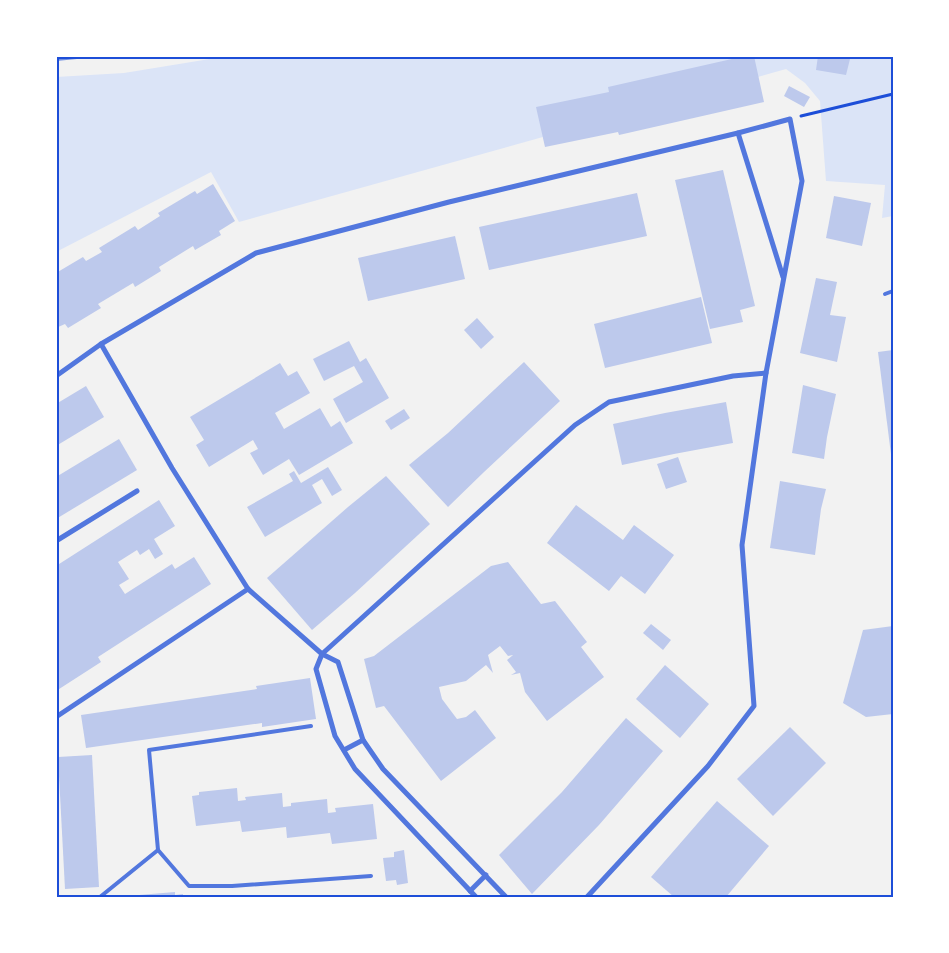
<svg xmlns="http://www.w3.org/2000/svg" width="949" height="953" font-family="'PT Sans',sans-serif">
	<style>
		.green { fill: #dbe4f7 }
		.building { fill: #bdc9ec }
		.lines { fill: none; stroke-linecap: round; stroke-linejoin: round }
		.path { stroke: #1d4ed8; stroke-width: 3 }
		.service { stroke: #5277de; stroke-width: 4 }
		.minor { stroke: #5277de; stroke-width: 5 }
		.rail { stroke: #7290e2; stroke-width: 4 }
		.neatline { fill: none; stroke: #1d4ed8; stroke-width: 2 }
	</style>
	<rect width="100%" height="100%" fill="#f2f2f2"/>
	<polygon class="green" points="228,56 893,56 893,216 882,218 885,185 826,181 820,101 805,83 786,69 239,222 211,172 56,252 56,77 124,73"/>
	<g class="building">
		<polygon points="745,56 754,56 764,102 619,135 618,132 545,147 536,107 609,92 608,87"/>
		<polygon points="818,56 836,56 836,57 850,59 846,75 816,70"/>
		<polygon points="789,86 810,97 804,107 784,96"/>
		<polygon points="723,170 755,306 740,310 743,322 710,329 675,180"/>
		<polygon points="213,184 235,221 219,231 221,235 195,250 193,246 159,267 161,271 135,287 133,283 98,304 101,308 68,328 65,324 56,328 56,273 83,257 86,261 102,252 99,248 135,226 138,230 160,216 158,213 195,191 197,194"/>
		<polygon points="637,193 647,236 489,270 479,227"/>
		<polygon points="834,196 871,203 862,246 826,238"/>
		<polygon points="455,236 465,279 368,301 358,258"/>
		<polygon points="816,278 837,282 830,315 846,317 837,362 800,353"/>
		<polygon points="701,297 712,343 605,368 594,324"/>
		<polygon points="477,318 494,337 481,349 464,330"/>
		<polygon points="349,341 360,362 366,358 389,398 346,423 333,399 363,382 354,366 324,381 313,359"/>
		<polygon points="893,350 893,462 892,462 878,352"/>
		<polygon points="524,362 560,401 484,472 448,507 409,465 448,433"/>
		<polygon points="280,363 288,376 297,371 310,393 275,413 284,429 320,408 331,427 340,421 353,443 299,475 289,459 263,475 250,453 258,449 253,440 209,467 196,445 204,440 190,417"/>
		<polygon points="803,385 836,394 827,437 824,459 792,453"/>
		<polygon points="86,386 104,417 56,446 56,404"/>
		<polygon points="726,402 733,443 674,454 622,465 613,424 665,413"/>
		<polygon points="404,409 410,418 391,430 385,421"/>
		<polygon points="119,439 137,470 56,519 56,477"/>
		<polygon points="678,457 687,482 666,489 657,464"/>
		<polygon points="328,467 342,490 332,496 322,479 312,485 322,503 265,537 247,507 293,481 289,474 294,471 301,483"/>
		<polygon points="386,476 430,524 355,593 312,630 267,578 348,507"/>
		<polygon points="780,481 826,489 821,509 815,555 770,548"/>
		<polygon points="159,500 175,526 154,539 163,554 155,559 149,549 140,555 137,550 118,562 129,579 119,585 125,594 172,564 175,569 194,557 211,584 98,657 101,662 56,691 56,566"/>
		<polygon points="576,505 623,540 634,525 674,555 645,594 621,576 609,591 547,543"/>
		<polygon points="508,562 541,604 555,601 587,642 581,647 604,677 547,721 525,692 520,673 511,675 516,672 507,660 513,655 508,656 500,646 488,655 493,673 486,665 466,681 439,687 442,699 457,719 466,717 475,710 496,738 441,781 384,706 376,708 364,659 374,656 491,566"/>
		<polygon points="651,624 671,640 663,650 643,633"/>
		<polygon points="893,626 893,714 866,717 843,703 863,630"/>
		<polygon points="665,665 709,704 680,738 636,699"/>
		<polygon points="310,678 316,719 262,727 262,723 86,748 81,715 257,689 256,686"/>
		<polygon points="626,718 663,751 599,825 532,894 499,855 562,792"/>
		<polygon points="790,727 826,763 773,816 737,779"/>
		<polygon points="92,755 99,887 65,889 58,757"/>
		<polygon points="237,788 238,801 246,800 245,797 282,793 283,807 291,806 291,803 327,799 328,813 336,812 335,808 373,804 377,839 332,844 330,833 287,838 286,827 242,832 240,821 196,826 192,796 199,795 199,792"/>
		<polygon points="717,801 769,846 726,897 674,897 651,877"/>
		<polygon points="404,850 408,883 397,885 396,880 386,881 383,858 394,857 394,852"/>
		<polygon points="175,892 175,895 183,894 183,897 139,897 139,895"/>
	</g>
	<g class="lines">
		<polyline class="path" points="801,116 893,94"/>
		<g class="service">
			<polyline points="885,294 893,291"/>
			<polyline points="311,726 149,750 158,850 189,886 232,886 371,876"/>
			<polyline points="100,897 158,850"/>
		</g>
		<g class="minor">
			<polyline points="738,133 783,277"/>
			<polyline points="101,344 172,468 248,589 322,654 338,662 363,740 383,769 506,897"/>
			<polyline points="56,376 101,344 256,253 449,202 738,133 790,119 802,181 766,373 742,545 754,706 708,766 587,897"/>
			<polyline points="56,541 137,491"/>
			<polyline points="56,717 248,589"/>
			<polyline points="344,750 363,740"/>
			<polyline points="470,891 486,875"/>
			<polyline points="476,897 355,769 335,736 316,669 322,654 575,425 609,402 733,376 766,373"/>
		</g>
		<polyline class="rail" points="56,59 87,56"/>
	</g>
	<rect width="949" height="953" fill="none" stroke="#ffffff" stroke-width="115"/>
	<rect x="58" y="58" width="834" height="838" class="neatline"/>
</svg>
